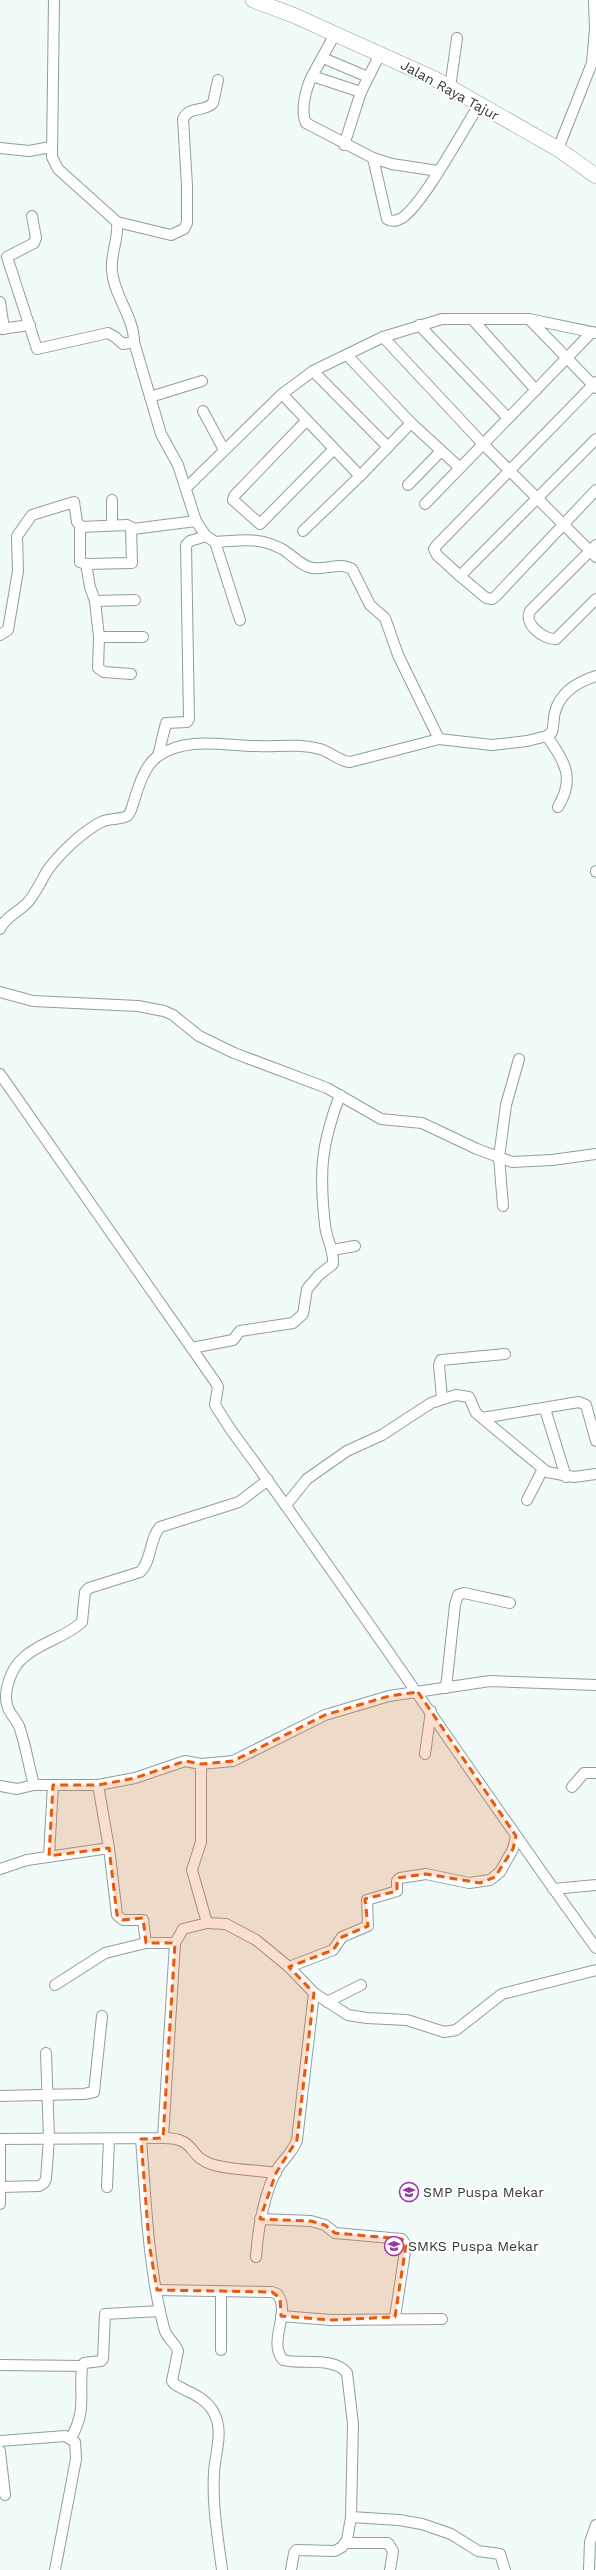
<svg xmlns="http://www.w3.org/2000/svg" width="596" height="2570" font-family="'Work Sans',sans-serif">
	<style>
		.lines { fill: none; stroke-linecap: round; stroke-linejoin: round }
		.street-casing { stroke: #949d9b; stroke-width: 12 }
		.secondary-casing { stroke: #949d9b; stroke-width: 16 }
		.street { stroke: #fff; stroke-width: 10 }
		.secondary { stroke: #fff; stroke-width: 15 }
		.marked { fill: #e8590c; fill-opacity: 0.2; stroke: #e8590c; stroke-width: 3; stroke-dasharray: 8 5; stroke-linejoin: round }
		.labels { text-anchor: middle; stroke-width: 4; stroke-linejoin: round; paint-order: stroke }
		.street-label { font-size: 14px; fill: #363939; stroke: #fff }
		.poi-label { font-size: 14px; fill: #363939; stroke: #fff; text-anchor: start }
	</style>
	<rect width="100%" height="100%" fill="#f1fbf9"/>
	<g class="lines">
		<defs>
			<g id="street">
				<path d="M54 0 52 157 58 169 117 222C119 239 110 254 112 271 114 296 134 317 134 342L161 434 178 465 196 521 206 536 215 542C241 541 257 536 282 549 291 554 302 567 313 568 327 570 339 562 352 569L370 605 385 618 398 655 439 739"/>
				<polyline points="323,58 368,77"/>
				<polyline points="312,76 335,34"/>
				<polyline points="450,88 457,38"/>
				<path d="M361 92 312 76C306 88 300 111 306 123L373 158 392 164 438 171"/>
				<polyline points="344,145 361,92 380,54"/>
				<polyline points="0,148 29,151 51,147"/>
				<polyline points="558,149 592,63 595,29 594,0"/>
				<path d="M373 158 387 219C392 222 397 221 402 218 424 203 463 130 479 105"/>
				<polyline points="32,216 36,238 34,243 7,257 37,349 108,333 115,337 123,344 134,342"/>
				<path d="M117 222 171 235 184 229 187 223V186L183 119C190 105 204 113 213 103L218 80"/>
				<polyline points="0,302 4,329"/>
				<polyline points="472,319 536,390"/>
				<polyline points="529,319 596,388"/>
				<polyline points="419,325 508,418"/>
				<polyline points="0,329 30,325"/>
				<polyline points="383,337 483,444 596,557"/>
				<polyline points="347,355 411,423 459,467"/>
				<polyline points="313,371 388,447"/>
				<polyline points="596,382 436,546 434,549 437,555 460,576 596,439"/>
				<polyline points="282,394 360,476 411,423"/>
				<polyline points="150,397 202,381"/>
				<polyline points="203,411 224,450"/>
				<polyline points="306,421 234,496 233,500 260,524 333,450"/>
				<polyline points="408,485 441,451"/>
				<polyline points="186,488 282,394 313,371 383,337 442,319 529,319 596,333"/>
				<polyline points="425,504 592,332"/>
				<polyline points="80,525 80,562 86,564"/>
				<polyline points="112,525 112,500"/>
				<polyline points="131,527 132,563 86,564 90,587 95,601 99,637 98,668 104,672 131,674"/>
				<polyline points="303,531 360,476"/>
				<polyline points="215,542 240,620"/>
				<path d="M596 545 530 611C523 624 544 640 556 639L596 599"/>
				<polyline points="460,576 486,598 492,599 496,596 596,490"/>
				<polyline points="95,601 135,600"/>
				<polyline points="0,635 8,630 18,571 17,536 32,515 74,502 77,522 81,527 127,525 133,529 196,521"/>
				<polyline points="99,637 143,637"/>
				<path d="M547 736C564 762 576 777 558 807"/>
				<polyline points="158,756 166,723 187,722 189,719 186,545 190,541 206,536"/>
				<polyline points="596,872 596,871"/>
				<path d="M0 929C4 918 20 911 28 902 36 893 41 881 47 871 60 853 81 833 101 822 109 818 120 820 127 816 134 813 137 771 158 756 188 736 224 746 256 746 278 747 298 743 320 749 331 752 338 761 350 762L439 739 492 745 527 741 547 736 552 732C554 725 553 719 555 712 560 693 577 682 596 676"/>
				<polyline points="0,992 33,1001 138,1006 164,1011 173,1015 199,1036 234,1053 327,1088 381,1119 422,1123 477,1149 512,1162 552,1160 596,1154"/>
				<path d="M0 1074 216 1383 218 1387 215 1405 231 1430C356 1600 472 1777 596 1948"/>
				<polyline points="503,1206 499,1157 506,1105 519,1059"/>
				<polyline points="332,1250 355,1246"/>
				<path d="M192 1348 233 1340 240 1331 293 1323 303 1314 307 1289 319 1275 333 1264C334 1249 326 1238 325 1225 319 1172 321 1145 340 1095"/>
				<polyline points="442,1398 439,1365 441,1360 505,1354"/>
				<polyline points="545,1409 566,1477"/>
				<polyline points="482,1418 579,1402 586,1405 596,1441"/>
				<polyline points="527,1500 543,1469"/>
				<polyline points="286,1505 307,1479 347,1451 382,1435 431,1403 456,1395 469,1397 476,1413 547,1472 574,1477 596,1474"/>
				<polyline points="446,1688 455,1605 458,1595 464,1593 510,1603"/>
				<polyline points="425,1754 431,1711"/>
				<path d="M34 1785C29 1767 26 1747 20 1729 18 1721 11 1716 8 1708 2 1693 11 1668 23 1658 40 1642 65 1638 82 1622L85 1592 89 1588 140 1572C152 1561 149 1539 160 1527L239 1502 268 1480"/>
				<polyline points="98,1785 109,1848 117,1915 123,1920 143,1920 146,1943 175,1943"/>
				<polyline points="0,1786 17,1789 34,1785 98,1785 135,1778 185,1761 201,1764 233,1761 325,1715 389,1696 490,1681 596,1685"/>
				<polyline points="572,1787 584,1773 596,1773"/>
				<polyline points="49,1856 53,1785"/>
				<polyline points="0,1869 27,1860 109,1848"/>
				<polyline points="553,1889 596,1885"/>
				<polyline points="207,1923 226,1924 256,1940 289,1967 314,1993 348,2015 367,2018 407,2020 444,2032 456,2030 502,1994 596,1970"/>
				<polyline points="289,1967 333,1950 342,1937 368,1926 367,1900 397,1891 397,1881 400,1878 426,1874 469,1883 490,1880 500,1872 513,1849 516,1836"/>
				<polyline points="55,1985 105,1953 146,1943"/>
				<polyline points="327,2002 361,1985"/>
				<polyline points="0,2096 84,2094 94,2092 102,2016"/>
				<path d="M163 2138C197 2138 187 2156 211 2164 228 2170 257 2170 276 2173"/>
				<polyline points="0,2139 163,2138 175,1943 183,1929 207,1923 192,1870 201,1842 201,1764"/>
				<path d="M141 2139C146 2202 148 2267 164 2328 166 2338 175 2342 178 2351L172 2381C177 2390 203 2392 214 2413 224 2433 215 2452 214 2473 212 2505 218 2538 222 2570"/>
				<polyline points="1,2187 39,2186 44,2183 46,2179 49,2138 46,2053"/>
				<polyline points="107,2187 109,2139"/>
				<polyline points="0,2204 0,2139"/>
				<polyline points="260,2219 311,2221 325,2225 335,2233 402,2239 406,2245 395,2317"/>
				<path d="M256 2257C258 2229 263 2199 275 2173 281 2161 293 2153 297 2140L314 1993"/>
				<path d="M157 2290 272 2292 277 2294C292 2312 267 2341 283 2360 301 2365 334 2356 347 2373L353 2424 351 2517 347 2540 342 2547 335 2551 296 2550 294 2553 291 2570"/>
				<polyline points="281,2316 331,2320 442,2319"/>
				<polyline points="221,2350 221,2292"/>
				<polyline points="0,2365 82,2366"/>
				<path d="M71 2438C87 2409 79 2397 82 2366L84 2363 101 2361 103 2359 105 2314 160 2311"/>
				<polyline points="0,2441 65,2436 75,2442 76,2459 55,2570"/>
				<polyline points="0,2451 5,2495"/>
				<polyline points="351,2517 399,2520 422,2524 451,2534 478,2551 500,2554 505,2570"/>
				<polyline points="345,2543 388,2543 393,2551 390,2570"/>
				<polyline points="589,2570 590,2542 596,2525"/>
			</g>
			<polyline id="secondary" points="253,0 293,15 435,79 558,149 596,176"/>
		</defs>
		<use href="#street" class="street-casing"/>
		<use href="#secondary" class="secondary-casing"/>
		<use href="#street" class="street"/>
		<use href="#secondary" class="secondary"/>
	</g>
	<path class="marked" d="M418 1692 516 1836 513 1849 495 1877 480 1883 426 1874 397 1878V1891L365 1899 368 1926 342 1937 333 1950 289 1967 314 1993 297 2140 276 2173 260 2219 311 2221 325 2225 335 2233 402 2239 406 2245 395 2317 331 2320 281 2316 280 2298 272 2292 157 2290 149 2243 141 2139 163 2138 175 1943H146L143 1918 123 1920 117 1915 109 1848 49 1856 53 1785H98L135 1778 185 1761 201 1764 233 1761 325 1715 389 1696Z"/>
	<defs>
		<symbol id="school-ring" viewBox="-11 -11 22 22"><circle r="9.5" fill="#fff" stroke="#9a389f" stroke-width="1.5"/><path d="M0-5L7-2L0 1L-7-2ZM-4 1L0 2.5L4 1V4Q0 6-4 4Z" fill="#9a389f"/></symbol>
	</defs>
	<g fill-rule="evenodd">
		<use href="#school-ring" x="398" y="2181" width="22" height="22"/>
		<use href="#school-ring" x="383" y="2235" width="22" height="22"/>
	</g>
	<g class="labels">
		<g class="street-label">
			<text transform="translate(450 90) rotate(29)" y="5">Jalan Raya Tajur</text>
		</g>
		<g class="poi-label">
			<text x="423" y="2197">SMP Puspa Mekar</text>
			<text x="408" y="2251">SMKS Puspa Mekar</text>
		</g>
	</g>
</svg>
